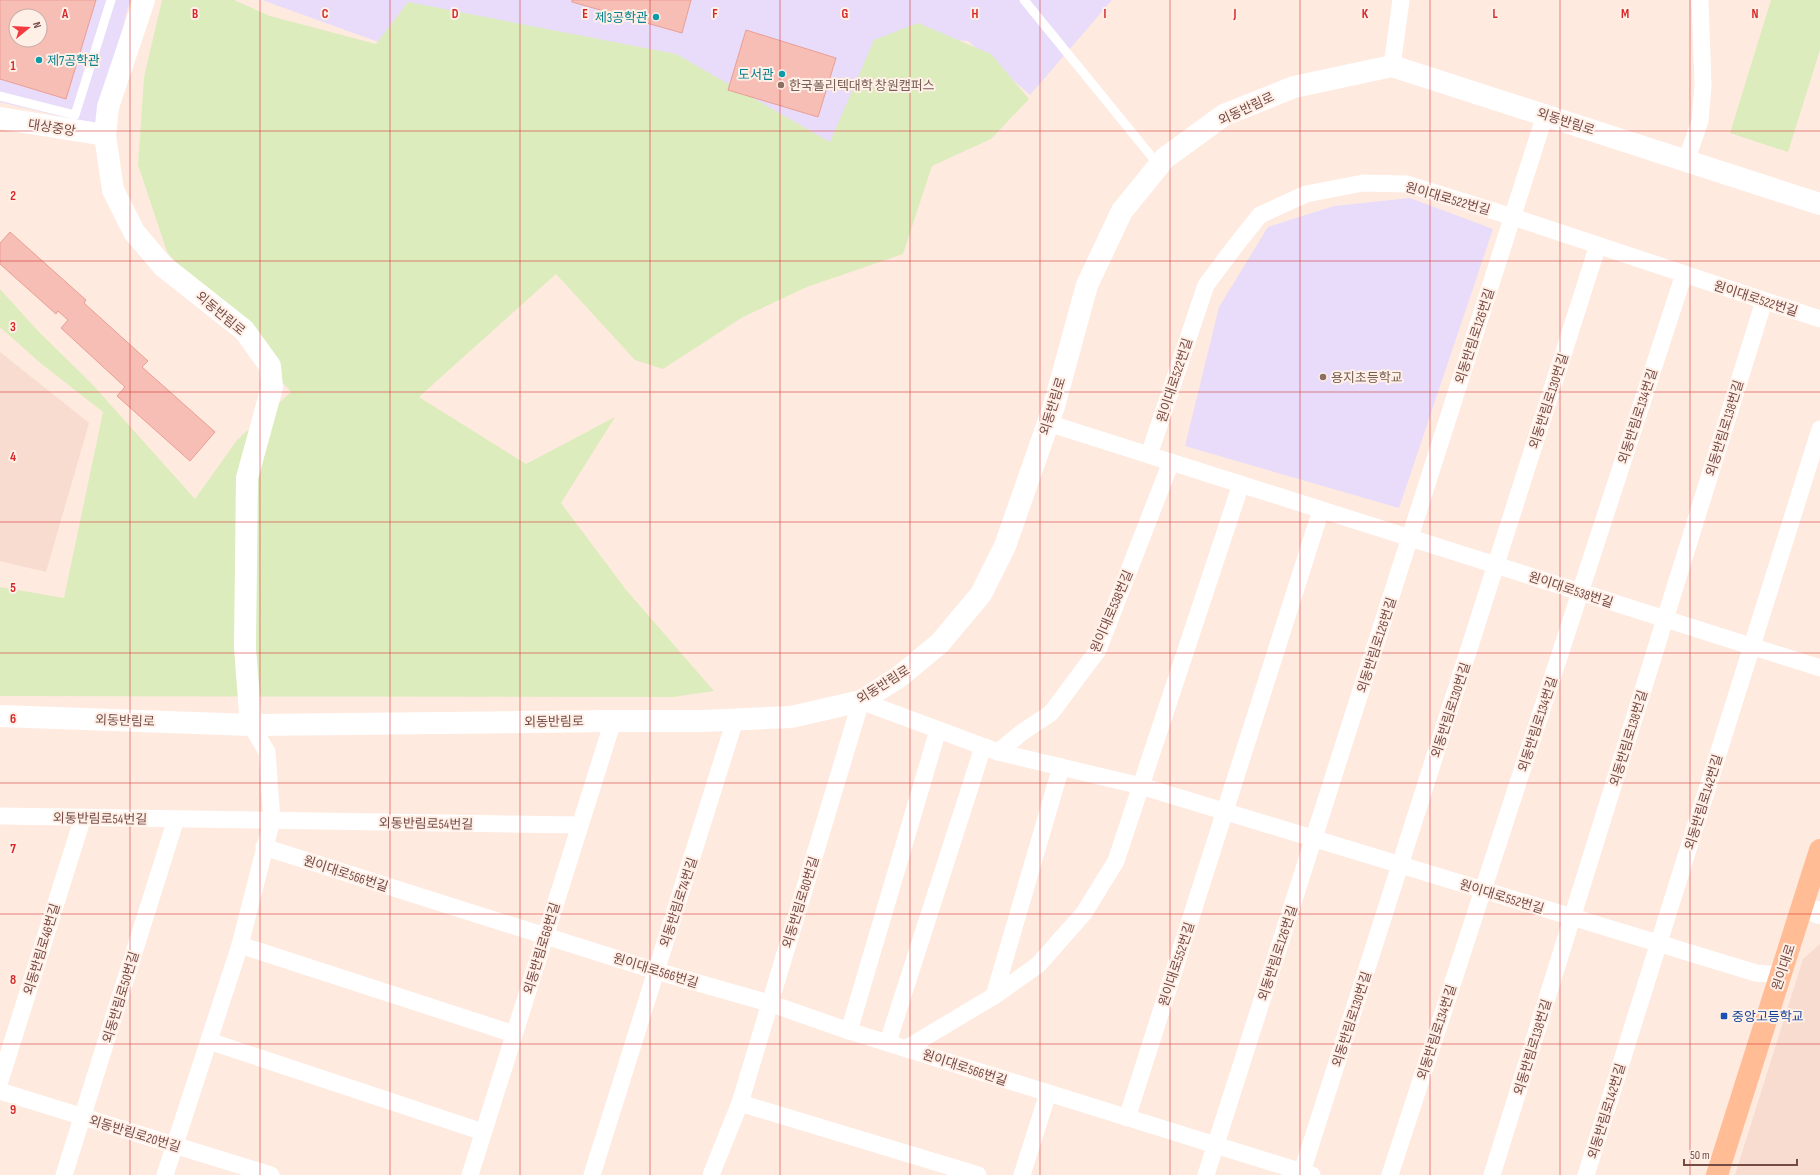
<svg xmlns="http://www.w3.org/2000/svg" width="1820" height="1175" font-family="'Sofia Sans Condensed','Noto Sans KR',sans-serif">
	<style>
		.residential { fill: #f8dcd0 }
		.education { fill: #e8dcfa; fill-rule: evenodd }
		.green { fill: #ddecbd }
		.building { fill: #f6beb5; stroke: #ea9e94; fill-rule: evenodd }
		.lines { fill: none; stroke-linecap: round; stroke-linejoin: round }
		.lane { stroke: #fff; stroke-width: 9 }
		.street { stroke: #fff; stroke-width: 17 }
		.secondary { stroke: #fff; stroke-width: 22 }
		.primary { stroke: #ffbc95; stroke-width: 22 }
		.grid { fill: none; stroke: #d62828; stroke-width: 1; stroke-opacity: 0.55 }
		.culture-dot { fill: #0f9aa8; stroke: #fff0e7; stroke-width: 1.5 }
		.education-dot { fill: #8d6e63; stroke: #fff0e7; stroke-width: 1.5 }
		.transit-dot { fill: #1a4fb4; stroke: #fff0e7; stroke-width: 1.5 }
		.labels { text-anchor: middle; stroke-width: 4; stroke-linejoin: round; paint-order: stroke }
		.culture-label { font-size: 13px; fill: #0d838f; stroke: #fff0e7; text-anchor: end }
		.education-label { font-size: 13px; fill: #785e54; stroke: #fff0e7; text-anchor: start }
		.street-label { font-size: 13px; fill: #764a45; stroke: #fff0e7 }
		.transit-label { font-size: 13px; fill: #164399; stroke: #fff0e7; text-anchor: start }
		.grid-label { font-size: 13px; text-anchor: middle; font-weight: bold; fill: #d62828; stroke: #fff0e7; stroke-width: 4; stroke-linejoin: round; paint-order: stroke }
	</style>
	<rect width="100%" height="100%" fill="#feeadf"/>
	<g class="residential">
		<polygon points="0,352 89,423 46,572 0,561"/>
		<polygon points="1820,944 1820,1175 1735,1175 1803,959"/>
	</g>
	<g class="education">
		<path d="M0 0H130L97 125 0 102ZM16 16H40V40H16Z"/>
		<polygon points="262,0 1112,0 1030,95 968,41 898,37 830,160 384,44"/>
		<polygon points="1410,198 1493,229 1399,508 1185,446 1219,307 1268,227 1334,206"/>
	</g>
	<g class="green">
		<polygon points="162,0 234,0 270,16 376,44 408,2 676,54 830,142 874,40 918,23 991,54 1029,99 991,139 932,166 903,254 807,287 743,317 663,369 635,360 556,274 419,397 526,464 615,417 561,503 627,591 714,691 673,697 0,696 0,587 64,598 103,412 39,362 0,327 0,289 38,331 92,384 195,499 237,440 291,392 167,252 138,165 144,77"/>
		<polygon points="1771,0 1820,0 1820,50 1788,152 1730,133"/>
	</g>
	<g class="building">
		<path d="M0 0H96L66 99 0 79ZM16 16H40V40H16Z"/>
		<polygon points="572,0 691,0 682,33 572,2"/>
		<polygon points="746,30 836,58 818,117 728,90"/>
		<polygon points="10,232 86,300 84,303 148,361 142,367 215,432 190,461 117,396 125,387 61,328 68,320 58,311 56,314 0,264 0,243"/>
	</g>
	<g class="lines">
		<g class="lane">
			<polyline points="1024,0 1152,157"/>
			<polyline points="0,96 75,115 111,0"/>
		</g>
		<g class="street">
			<polyline points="1392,66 1401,0"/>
			<polyline points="1686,161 1700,121 1703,85 1700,0"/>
			<polyline points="1048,423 1820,668"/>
			<polyline points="1149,455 1206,285 1236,245 1260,215 1306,194 1363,183 1407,184 1513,217 1820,319"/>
			<polyline points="998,752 1021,733 1051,713 1098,650 1171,462"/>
			<polyline points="0,816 580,825"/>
			<polyline points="264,847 656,971 769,1003 849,1031 1312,1175"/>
			<polyline points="240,945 514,1034"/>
			<polyline points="994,996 1061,767"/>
			<polyline points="849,1031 938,730"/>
			<polyline points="209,1041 483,1132"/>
			<polyline points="888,1042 983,747"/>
			<polyline points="907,1048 994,996 1038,965 1084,913 1116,861 1241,484"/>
			<polyline points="0,1081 83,817"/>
			<polyline points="0,1091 271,1175"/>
			<polyline points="740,1103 978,1175"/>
			<polyline points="1127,1118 1321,510"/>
			<polyline points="64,1175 176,819"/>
			<polyline points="165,1175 240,945 272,820 267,752 251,725"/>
			<polyline points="470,1175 613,721"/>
			<polyline points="592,1175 735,720"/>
			<polyline points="711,1175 740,1103 861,701 998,752 1141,786 1756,973 1780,975"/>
			<polyline points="1022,1175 1048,1093"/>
			<polyline points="1206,1175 1545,115"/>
			<polyline points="1301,1175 1598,245"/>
			<polyline points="1390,1175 1684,274"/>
			<polyline points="1492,1175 1764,301"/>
			<polyline points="1586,1175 1820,429"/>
		</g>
		<g class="secondary">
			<polyline points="144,0 108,107 105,135 113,190 134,232 163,266 244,330 270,366 272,387 247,478 245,648 251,725"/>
			<polyline points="0,118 105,135"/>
			<polyline points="0,716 251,725 613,721 703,721 791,717 861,701 899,677 940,643 981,594 1005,546 1054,406 1087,285 1122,211 1165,158 1224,115 1294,87 1392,66 1820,204"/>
			<polyline points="1802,907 1820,913"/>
		</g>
		<polyline class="primary" points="1717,1175 1820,850"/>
	</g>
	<path class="grid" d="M130 0V1175M260 0V1175M390 0V1175M520 0V1175M650 0V1175M780 0V1175M910 0V1175M1040 0V1175M1170 0V1175M1300 0V1175M1430 0V1175M1560 0V1175M1690 0V1175M0 131H1820M0 261H1820M0 392H1820M0 522H1820M0 653H1820M0 783H1820M0 914H1820M0 1044H1820"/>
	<g class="culture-dot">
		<circle cx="656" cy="17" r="4"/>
		<circle cx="39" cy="60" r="4"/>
		<circle cx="782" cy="74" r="4"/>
	</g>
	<g class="education-dot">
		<circle cx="781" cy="85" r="4"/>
		<circle cx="1323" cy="377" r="4"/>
	</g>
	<rect class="transit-dot" x="1720" y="1012" width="8" height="8" rx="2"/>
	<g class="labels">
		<g class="culture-label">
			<text x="648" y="22">제3공학관</text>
			<text x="47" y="65" text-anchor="start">제7공학관</text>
			<text x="774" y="79">도서관</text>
		</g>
		<g class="education-label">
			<text x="789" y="90">한국폴리텍대학 창원캠퍼스</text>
			<text x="1331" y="382">용지초등학교</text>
		</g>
		<g class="street-label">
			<text transform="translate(1246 108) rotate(-25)" y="5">외동반림로</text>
			<text transform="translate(1566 121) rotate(18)" y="5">외동반림로</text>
			<text transform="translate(52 127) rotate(9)" y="5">대상중앙</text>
			<text transform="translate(1448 198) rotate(16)" y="5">원이대로522번길</text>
			<text transform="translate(1756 298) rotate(18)" y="5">원이대로522번길</text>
			<text transform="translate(221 313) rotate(40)" y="5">외동반림로</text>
			<text transform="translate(1474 336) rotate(-72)" y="5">외동반림로126번길</text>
			<text transform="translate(1174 380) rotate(-72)" y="5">원이대로522번길</text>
			<text transform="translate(1548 401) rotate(-72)" y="5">외동반림로130번길</text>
			<text transform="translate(1052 406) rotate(-73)" y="5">외동반림로</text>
			<text transform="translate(1637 416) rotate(-72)" y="5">외동반림로134번길</text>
			<text transform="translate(1724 428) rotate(-73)" y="5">외동반림로138번길</text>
			<text transform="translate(1571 589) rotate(18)" y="5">원이대로538번길</text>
			<text transform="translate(1111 611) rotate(-67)" y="5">원이대로538번길</text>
			<text transform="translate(1376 645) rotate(-72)" y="5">외동반림로126번길</text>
			<text transform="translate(883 684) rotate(-32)" y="5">외동반림로</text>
			<text transform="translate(1450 710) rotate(-72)" y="5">외동반림로130번길</text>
			<text transform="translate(125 720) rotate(2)" y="5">외동반림로</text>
			<text transform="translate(554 721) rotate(-1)" y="5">외동반림로</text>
			<text transform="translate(1537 724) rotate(-72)" y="5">외동반림로134번길</text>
			<text transform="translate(1628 738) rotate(-73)" y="5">외동반림로138번길</text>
			<text transform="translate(1703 802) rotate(-73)" y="5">외동반림로142번길</text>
			<text transform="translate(100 818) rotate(1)" y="5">외동반림로54번길</text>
			<text transform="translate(426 823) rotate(1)" y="5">외동반림로54번길</text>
			<text transform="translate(346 873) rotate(18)" y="5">원이대로566번길</text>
			<text transform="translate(1502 896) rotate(17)" y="5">원이대로552번길</text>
			<text transform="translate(678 902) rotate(-72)" y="5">외동반림로74번길</text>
			<text transform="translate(800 902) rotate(-73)" y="5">외동반림로80번길</text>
			<text transform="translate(541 948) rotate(-73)" y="5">외동반림로68번길</text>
			<text transform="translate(41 949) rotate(-73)" y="5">외동반림로46번길</text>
			<text transform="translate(1277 953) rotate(-72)" y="5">외동반림로126번길</text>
			<text transform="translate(1176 964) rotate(-72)" y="5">원이대로552번길</text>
			<text transform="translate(1783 967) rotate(-72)" y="5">원이대로</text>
			<text transform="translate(656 970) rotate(17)" y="5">원이대로566번길</text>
			<text transform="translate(120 997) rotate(-73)" y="5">외동반림로50번길</text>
			<text transform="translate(1351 1019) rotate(-72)" y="5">외동반림로130번길</text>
			<text transform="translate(1436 1032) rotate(-72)" y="5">외동반림로134번길</text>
			<text transform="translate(1532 1047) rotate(-73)" y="5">외동반림로138번길</text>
			<text transform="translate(965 1067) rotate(18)" y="5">원이대로566번길</text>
			<text transform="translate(1606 1111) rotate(-73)" y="5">외동반림로142번길</text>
			<text transform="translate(135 1133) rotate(17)" y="5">외동반림로20번길</text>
		</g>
		<g class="transit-label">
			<text x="1732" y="1021">중앙고등학교</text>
		</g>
	</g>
	<g class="grid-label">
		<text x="65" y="18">A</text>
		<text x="195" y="18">B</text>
		<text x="325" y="18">C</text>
		<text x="455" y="18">D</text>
		<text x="585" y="18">E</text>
		<text x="715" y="18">F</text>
		<text x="845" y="18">G</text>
		<text x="975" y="18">H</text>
		<text x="1105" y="18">I</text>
		<text x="1235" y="18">J</text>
		<text x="1365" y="18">K</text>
		<text x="1495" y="18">L</text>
		<text x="1625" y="18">M</text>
		<text x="1755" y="18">N</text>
		<text x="13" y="70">1</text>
		<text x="13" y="200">2</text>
		<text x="13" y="331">3</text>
		<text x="13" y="461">4</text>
		<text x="13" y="592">5</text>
		<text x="13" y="723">6</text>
		<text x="13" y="853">7</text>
		<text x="13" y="984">8</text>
		<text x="13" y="1114">9</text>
	</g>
	<g transform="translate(28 28) rotate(72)"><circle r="19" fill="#fff0e7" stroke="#c8aea6"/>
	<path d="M0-3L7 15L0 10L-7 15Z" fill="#f33a40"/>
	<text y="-6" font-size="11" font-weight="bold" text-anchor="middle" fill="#764a45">N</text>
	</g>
	<path d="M1684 1159v6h113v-6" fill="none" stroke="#764a45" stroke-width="2"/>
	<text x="1690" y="1159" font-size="12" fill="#764a45" stroke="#fff0e7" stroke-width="3" paint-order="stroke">50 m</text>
</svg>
